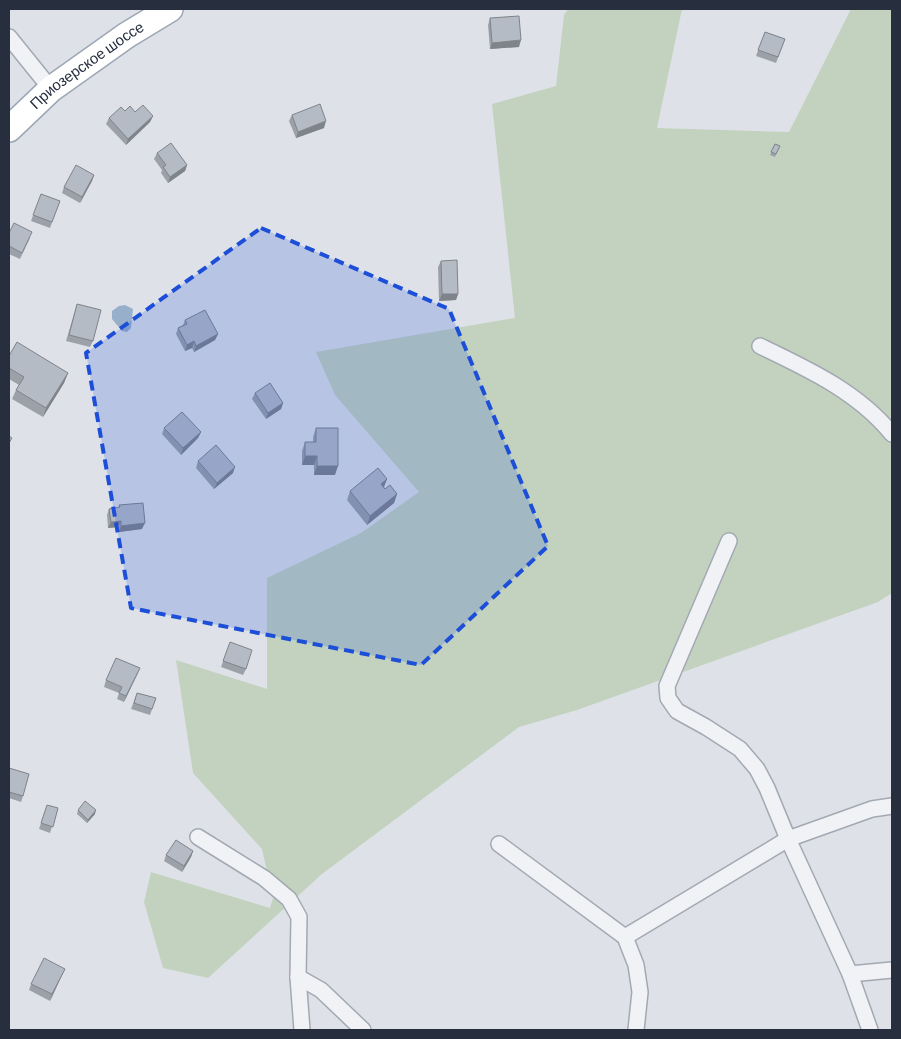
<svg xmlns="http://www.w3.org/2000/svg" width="901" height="1039" font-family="Barlow,sans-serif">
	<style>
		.green { fill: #c3d2bf }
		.water { fill: #97afca }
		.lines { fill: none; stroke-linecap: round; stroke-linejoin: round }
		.street-casing { stroke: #a3a9b2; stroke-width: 18 }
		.primary-casing { stroke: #9da6b4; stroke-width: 28 }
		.street { stroke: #f1f2f6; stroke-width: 15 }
		.primary { stroke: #fff; stroke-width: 25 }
		.wall { fill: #9ca1a9 }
		.shaded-wall { fill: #7f838a }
		.building { fill: #b5bbc5; stroke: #7f838a }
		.marked { fill: #1d4ed8; fill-opacity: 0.2; stroke: #1d4ed8; stroke-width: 4; stroke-dasharray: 10 6; stroke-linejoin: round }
		.labels { text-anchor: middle; stroke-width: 5; stroke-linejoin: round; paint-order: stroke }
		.street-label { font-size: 15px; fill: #272f3f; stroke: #edf1f6 }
	</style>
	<rect width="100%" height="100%" fill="#dee2e8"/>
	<polygon class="green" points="568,9 682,9 657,128 789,132 851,9 892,9 892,593 878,602 577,710 519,727 322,874 208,978 163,968 144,902 151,872 270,908 273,898 262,849 193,773 176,660 267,689 267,578 361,533 419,492 335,395 316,352 515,318 492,104 556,86 564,15"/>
	<polygon class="water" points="125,305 133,309 131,328 127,332 122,331 112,319 112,311 119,306"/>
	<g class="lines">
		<defs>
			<g id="street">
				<polyline points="9,37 51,89"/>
				<path d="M760 346C808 369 858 392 892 434"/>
				<polyline points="729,541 667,686 668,698 677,711 706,727 740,749 757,769 767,788 788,839 850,974 870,1030"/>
				<polyline points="198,837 264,878 289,899 299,917 298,977 302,1030"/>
				<polyline points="499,844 625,937 636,965 640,992 636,1030"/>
				<polyline points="625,937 788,839 872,809 892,806"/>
				<polyline points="850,974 892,970"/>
				<polyline points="298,977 321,990 363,1030"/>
			</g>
			<g id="primary">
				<path id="s1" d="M9 129 51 89 127 35 170 9"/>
			</g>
		</defs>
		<use href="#street" class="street-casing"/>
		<use href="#primary" class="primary-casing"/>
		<use href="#street" class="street"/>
		<use href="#primary" class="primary"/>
	</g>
	<g class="wall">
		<polygon points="490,18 519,47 490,49 488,25"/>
		<polygon points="765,32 785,39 776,63 756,56"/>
		<polygon points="125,111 135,112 153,116 150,122 126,145 106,124 109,118"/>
		<polygon points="292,115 324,128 296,138 289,121"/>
		<polygon points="775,144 780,146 775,157 770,155"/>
		<polygon points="157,153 187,165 185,171 168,183 161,173 162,170 154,159"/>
		<polygon points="94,175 92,181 80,203 62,193 64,187"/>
		<polygon points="41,194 60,201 50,228 31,221"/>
		<polygon points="9,233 30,238 20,259 9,254"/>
		<polygon points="441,261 458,294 456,300 439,301 438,267"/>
		<polygon points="77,304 93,341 90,347 66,341"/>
		<polygon points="185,320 218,334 215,340 194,352 192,348 185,351 176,334 178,328 183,325"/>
		<polygon points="9,356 68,373 64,383 43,417 12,399 16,390 19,385 9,379"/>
		<polygon points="255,393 283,403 281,409 266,419 252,399"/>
		<polygon points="164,428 201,432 198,438 181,455 162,434"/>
		<polygon points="316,428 335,475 314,475 314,465 302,465 302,451 305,442 313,442 313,437"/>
		<polygon points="198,461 233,473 214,489 196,468"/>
		<polygon points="387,479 384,487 385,489 397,494 394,503 367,525 347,500 350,491"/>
		<polygon points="119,505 142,529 119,532 118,527 108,528 107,515 109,509 119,508"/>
		<polygon points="230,642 246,669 243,675 221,667"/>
		<polygon points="140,668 124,702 117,699 119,693 104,687 106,680"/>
		<polygon points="137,693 156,698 150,715 131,709"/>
		<polygon points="9,768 23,796 21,802 9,798"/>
		<polygon points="47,805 58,808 50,833 39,829"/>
		<polygon points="78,810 95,814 87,823 77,814"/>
		<polygon points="193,851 191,857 182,872 164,861 166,855"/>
		<polygon points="65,969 50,1001 29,990 31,984"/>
	</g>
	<g class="shaded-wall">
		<polygon points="521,40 519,47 490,49 492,43"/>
		<polygon points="153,116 150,122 126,145 128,139"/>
		<polygon points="326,121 324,128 296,138 298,132"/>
		<polygon points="187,165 185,171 168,183 170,177"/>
		<polygon points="94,175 92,181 80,203 82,197"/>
		<polygon points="442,294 458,294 456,300 439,301"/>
		<polygon points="218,334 215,340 194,352 196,346"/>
		<polygon points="194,341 192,348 185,351 187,345"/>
		<polygon points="68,373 64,383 43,417 46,408"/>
		<polygon points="283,403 281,409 266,419 268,413"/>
		<polygon points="201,432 198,438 181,455 183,448"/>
		<polygon points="305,456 317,456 314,465 302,465"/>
		<polygon points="317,466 338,466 335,475 314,475"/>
		<polygon points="235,467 233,473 214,489 217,483"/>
		<polygon points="387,479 383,489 381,484"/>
		<polygon points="397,494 394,503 367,525 370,516"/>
		<polygon points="121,521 118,527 108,528 111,522"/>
		<polygon points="145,523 142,529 119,532 121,526"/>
		<polygon points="140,668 137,675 124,702 126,696"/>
		<polygon points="96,810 95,814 87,823 88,820"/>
		<polygon points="193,851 191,857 182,872 184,866"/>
		<polygon points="65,969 62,975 50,1001 52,994"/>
	</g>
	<g class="building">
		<polygon points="519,16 521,40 492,43 490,18"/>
		<polygon points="765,32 785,39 778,57 758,50"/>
		<polygon points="320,104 326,121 298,132 292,115"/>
		<polygon points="143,105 153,116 128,139 109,118 121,107 125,111 130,106 135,112"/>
		<polygon points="171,143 187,165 170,177 163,167 166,165 157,153"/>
		<polygon points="775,144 780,146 776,154 771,152"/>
		<polygon points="76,165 94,175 82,197 64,187"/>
		<polygon points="41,194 60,201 52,222 33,215"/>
		<polygon points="14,223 32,232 22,253 9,246 9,233"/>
		<polygon points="457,260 458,294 442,294 441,261"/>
		<polygon points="77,304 101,310 93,341 69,335"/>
		<polygon points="205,310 218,334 196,346 194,341 187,345 178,328 187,324 185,320"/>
		<polygon points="17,342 68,373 46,408 16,390 24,377 9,368 9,356"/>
		<polygon points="270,383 283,403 268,413 255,393"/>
		<polygon points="182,412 201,432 183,448 164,428"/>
		<polygon points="316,428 338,428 338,466 317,466 317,456 305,456 305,442 316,442"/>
		<polygon points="9,436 12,438 9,443"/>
		<polygon points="216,445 235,467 217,483 198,461"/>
		<polygon points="378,468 387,479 381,484 385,489 390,485 397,494 370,516 350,491"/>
		<polygon points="143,503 145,523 121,526 121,521 111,522 109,509 120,507 119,505"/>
		<polygon points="230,642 252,650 246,669 223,661"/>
		<polygon points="116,658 140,668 126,696 119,693 122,687 106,680"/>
		<polygon points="137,693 156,698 152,709 134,703"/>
		<polygon points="9,768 29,774 23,796 9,792"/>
		<polygon points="85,801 96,810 88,820 78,810"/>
		<polygon points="47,805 58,808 53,827 41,823"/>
		<polygon points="176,840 193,851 184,866 166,855"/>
		<polygon points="44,958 65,969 52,994 31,984"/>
	</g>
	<path class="marked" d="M261 228 449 309 548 546 421 665 131 608 86 353Z"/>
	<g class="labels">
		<g class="street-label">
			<text dy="5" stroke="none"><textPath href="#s1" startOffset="101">Приозерское шоссе</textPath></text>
		</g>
	</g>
	<rect width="901" height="1039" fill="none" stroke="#272f3f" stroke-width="20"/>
</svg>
